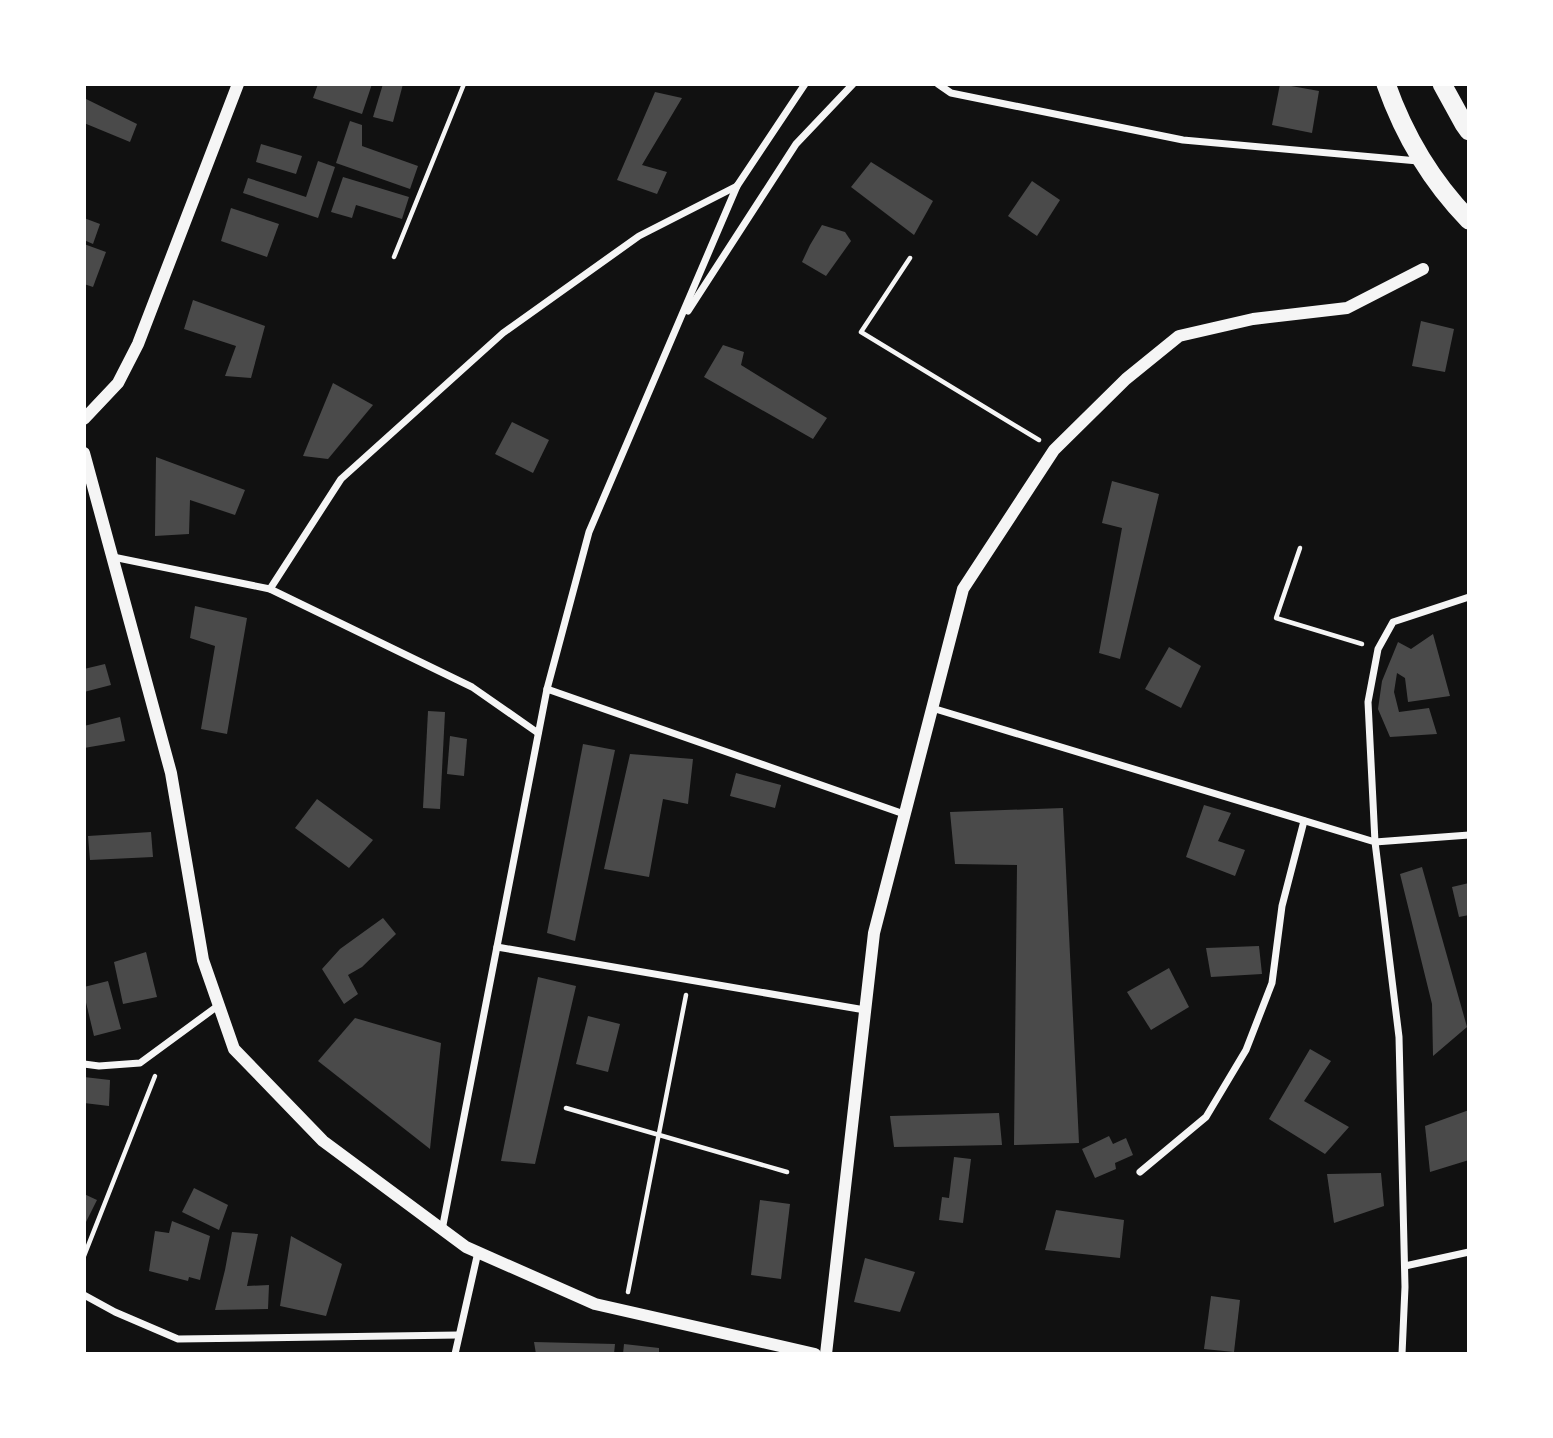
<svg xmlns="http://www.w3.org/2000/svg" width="1553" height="1438" font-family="'Alegreya Sans',sans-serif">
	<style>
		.building { fill: #4a4a4a }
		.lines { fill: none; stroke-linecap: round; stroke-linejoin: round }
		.path { stroke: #f5f5f5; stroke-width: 4.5 }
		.minor { stroke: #f5f5f5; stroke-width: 7 }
		.tertiary { stroke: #f5f5f5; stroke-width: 12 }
		.trunk { stroke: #f5f5f5; stroke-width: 19 }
	</style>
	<rect width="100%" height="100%" fill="#111"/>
	<g class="building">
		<polygon points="318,84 372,84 362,114 313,98"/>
		<polygon points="383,84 403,84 393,122 373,117"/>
		<polygon points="1280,84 1319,91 1312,133 1272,125"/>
		<polygon points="655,92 682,98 642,165 667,172 657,194 617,180"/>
		<polygon points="84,98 137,124 130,142 84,123"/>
		<polygon points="350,121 362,125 362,146 418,166 410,189 336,163"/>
		<polygon points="261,144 302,156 296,174 256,162"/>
		<polygon points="318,161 335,167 318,218 243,193 248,178 306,197"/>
		<polygon points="871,162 933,201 914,235 851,187"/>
		<polygon points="343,177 409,197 402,219 356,205 352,218 331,212"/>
		<polygon points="1032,181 1060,200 1037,236 1008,216"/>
		<polygon points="231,208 279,224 267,257 221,241"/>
		<polygon points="84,218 100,224 93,244 84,240"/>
		<polygon points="822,225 845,232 851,241 826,276 802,262 810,245"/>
		<polygon points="84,244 106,252 93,287 84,284"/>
		<polygon points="193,300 265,326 251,378 225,376 236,346 184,329"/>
		<polygon points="1421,321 1454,329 1445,372 1412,366"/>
		<polygon points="723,345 744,352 741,365 827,418 813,439 704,377"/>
		<polygon points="333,383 373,405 328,459 303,456"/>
		<polygon points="512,422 549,440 533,473 495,454"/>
		<polygon points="156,457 245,490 235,515 190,500 189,534 155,536"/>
		<polygon points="1112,481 1159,494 1120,659 1099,653 1122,528 1102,523"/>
		<polygon points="195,606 247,618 227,734 201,729 215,646 190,638"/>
		<polygon points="1433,634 1450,696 1408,702 1405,678 1397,673 1394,692 1399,712 1429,708 1437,734 1390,737 1378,709 1382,681 1398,642 1411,649"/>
		<polygon points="1169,647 1201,666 1181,708 1145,689"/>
		<polygon points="105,664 111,685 84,692 84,669"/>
		<polygon points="428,711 445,712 440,809 423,808"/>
		<polygon points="120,717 125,741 84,748 84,726"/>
		<polygon points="450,736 467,739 464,776 447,774"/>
		<polygon points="583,744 615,750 575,941 547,933"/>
		<polygon points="630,754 693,759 688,804 663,799 649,877 604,869"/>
		<polygon points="736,773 781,785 775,808 730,796"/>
		<polygon points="317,799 373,840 349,868 295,828"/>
		<polygon points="1204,805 1231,813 1218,841 1245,850 1235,876 1186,857"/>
		<polygon points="1063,808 1079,1143 1014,1145 1017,865 955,864 950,812"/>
		<polygon points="151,832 153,857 90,860 88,836"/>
		<polygon points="1422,867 1467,1027 1433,1056 1432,1004 1400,874"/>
		<polygon points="1469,883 1469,915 1459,917 1452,887"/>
		<polygon points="383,918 396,934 362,967 348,975 358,994 344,1004 322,969 340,949"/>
		<polygon points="1259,946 1262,974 1211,977 1206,948"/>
		<polygon points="146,952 157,997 123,1004 114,962"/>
		<polygon points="1169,968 1189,1007 1151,1030 1127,992"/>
		<polygon points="538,977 576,986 535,1164 501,1161"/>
		<polygon points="108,981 121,1029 94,1036 84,994 84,987"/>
		<polygon points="588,1016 620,1024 608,1072 576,1064"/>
		<polygon points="355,1018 441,1043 430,1149 318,1061"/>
		<polygon points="1310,1049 1331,1061 1304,1101 1349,1127 1325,1154 1269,1119"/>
		<polygon points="84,1077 110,1080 109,1106 84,1103"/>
		<polygon points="1469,1110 1469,1160 1430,1172 1425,1126"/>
		<polygon points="999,1113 1002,1145 894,1147 890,1116"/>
		<polygon points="1109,1136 1113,1144 1126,1138 1133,1155 1115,1163 1116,1169 1095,1178 1082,1149"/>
		<polygon points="954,1157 971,1159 963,1223 939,1220 942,1197 949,1198"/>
		<polygon points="1381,1173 1384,1206 1334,1223 1327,1174"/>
		<polygon points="194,1188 228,1205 219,1230 182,1212"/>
		<polygon points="84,1194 97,1200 84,1226"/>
		<polygon points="760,1200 790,1204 781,1279 751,1275"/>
		<polygon points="1056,1210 1124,1220 1120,1258 1045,1250"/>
		<polygon points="172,1221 210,1236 200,1280 189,1277 188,1281 149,1271 155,1231 169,1233"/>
		<polygon points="232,1232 258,1234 247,1286 269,1285 268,1309 215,1310 225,1270"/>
		<polygon points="291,1236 342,1264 326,1316 280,1306"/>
		<polygon points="865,1258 915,1272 900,1312 854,1302"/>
		<polygon points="1211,1296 1240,1300 1234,1352 1204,1349"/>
		<polygon points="534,1342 615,1344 614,1354 536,1354"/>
		<polygon points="624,1344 659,1348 659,1354 623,1354"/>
	</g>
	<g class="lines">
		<g class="path">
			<polyline points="394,257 464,84"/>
			<polyline points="910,258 861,332 1039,440"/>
			<polyline points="1300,548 1276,618 1362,644"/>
			<polyline points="566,1108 787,1172"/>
			<polyline points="84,1256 155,1076"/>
			<polyline points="628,1292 686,995"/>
		</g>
		<g class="minor">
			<polyline points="938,84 951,93 1183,140 1418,161"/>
			<polyline points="688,311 796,144 853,84"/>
			<polyline points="113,557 270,589 472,687 538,733"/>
			<polyline points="270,589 341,479 503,333 639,236 737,186 805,84"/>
			<polyline points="1469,597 1393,622 1378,649 1368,702 1375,842 1469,835"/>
			<polyline points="547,689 589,532 737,186"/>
			<polyline points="932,708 1375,842 1399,1037 1405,1287 1402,1354"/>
			<polyline points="497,947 865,1010"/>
			<polyline points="84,1064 99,1066 140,1063 219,1005"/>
			<polyline points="1140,1172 1206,1117 1246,1050 1272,983 1282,906 1304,821"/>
			<polyline points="442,1230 547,689 904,814"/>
			<polyline points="1405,1266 1469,1252"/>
			<polyline points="84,1295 115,1312 178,1339 458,1335"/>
			<polyline points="455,1354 478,1252"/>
		</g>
		<g class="tertiary">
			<polyline points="84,419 118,383 138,344 238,84"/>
			<polyline points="84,453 171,773 203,960 234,1049 323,1141 466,1247 595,1304 815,1354"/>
			<polyline points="826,1354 874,933 963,589 1054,450 1126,379 1179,336 1253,319 1347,308 1423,269"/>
		</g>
		<g class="trunk">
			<path d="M1386 84C1404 135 1432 182 1469 220"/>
			<polyline points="1442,84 1464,124 1469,131"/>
		</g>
	</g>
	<rect width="1553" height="1438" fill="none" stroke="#ffffff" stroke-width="172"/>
</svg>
